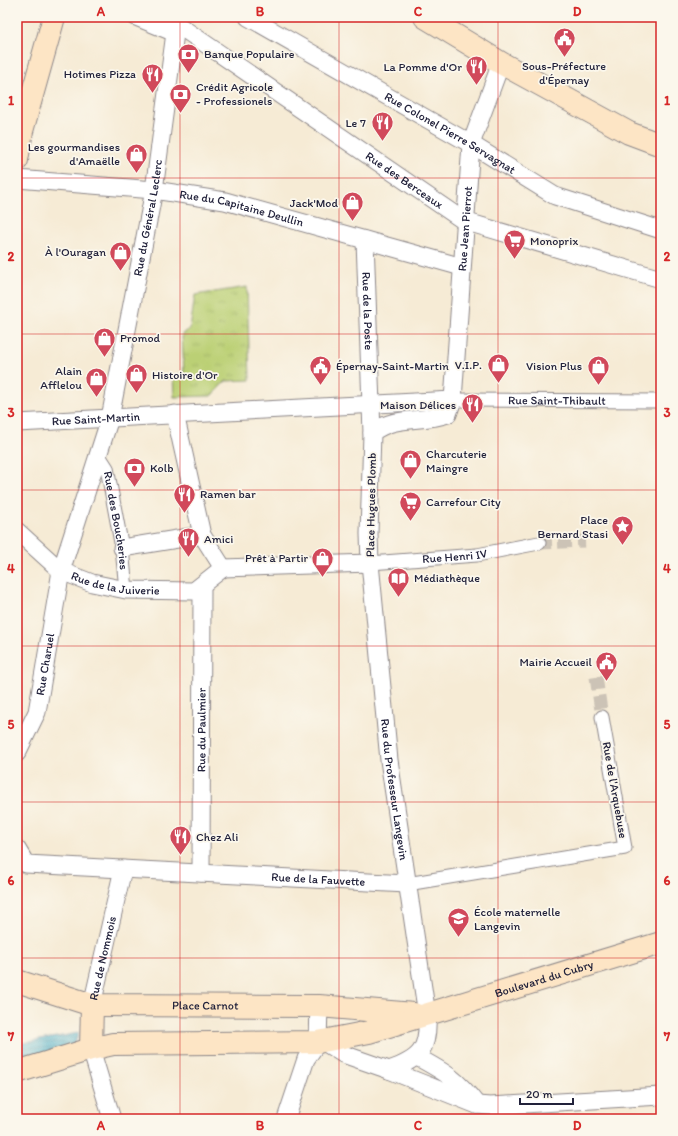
<svg xmlns="http://www.w3.org/2000/svg" width="678" height="1136" font-family="Itim,sans-serif">
	<style>
		.park { fill: url(#park-tufts); stroke: #6e7958 }
		.water { fill: url(#water-rules); stroke: #32667f }
		.lines { fill: none; stroke-linecap: round; stroke-linejoin: round }
		.pedestrian-tunnel { stroke: #ccc3b6; stroke-width: 13; stroke-dasharray: 13 6; stroke-linecap: butt }
		.pedestrian-casing { stroke: #8c8688; stroke-width: 15 }
		.minor-casing { stroke: #8c8688; stroke-width: 19 }
		.secondary-casing { stroke: #8c8688; stroke-width: 24 }
		.pedestrian { stroke: #fff; stroke-width: 13 }
		.minor { stroke: #fff; stroke-width: 17 }
		.secondary { stroke: #fde5c5; stroke-width: 22 }
		.grid { fill: none; stroke: #d62828; stroke-width: 1; stroke-opacity: 0.55 }
		.labels { text-anchor: middle; stroke-width: 3.5; stroke-linejoin: round; paint-order: stroke }
		.poi-label { font-size: 12px; fill: #22223b; stroke: #fbf7ec; text-anchor: start }
		.street-label { font-size: 12px; fill: #22223b; stroke: #fbf7ec }
		.neatline { fill: none; stroke: #d62828; stroke-width: 1.5 }
		.grid-label { font-size: 13px; text-anchor: middle; font-weight: bold; fill: #d62828 }
	</style>
	<defs>
		<pattern id="park-tufts" width="24" height="20" patternUnits="userSpaceOnUse"><rect width="24" height="20" fill="#bbd074"/><path d="M3 7l-1-3M5 7V3M7 7l1-3M15 17l-1-3M17 17v-4M19 17l1-3" fill="none" stroke="#a0b265"/></pattern>
		<pattern id="water-rules" width="6" height="5" patternUnits="userSpaceOnUse"><rect width="6" height="5" fill="#43a9c3"/><path d="M0 2.5h6" fill="none" stroke="#3889a0"/></pattern>
	</defs>
	<rect width="100%" height="100%" fill="#fbf7ec"/>
	<filter id="ink" filterUnits="userSpaceOnUse"><feTurbulence type="fractalNoise" baseFrequency=".025" numOctaves="2"/><feDisplacementMap in="SourceGraphic" scale="8" xChannelSelector="R" yChannelSelector="G"/><feConvolveMatrix kernelMatrix="1 2 1 2 8 2 1 2 1" color-interpolation-filters="sRGB"/></filter>
	<filter id="wash" filterUnits="userSpaceOnUse"><feTurbulence type="fractalNoise" baseFrequency=".012" numOctaves="4" result="noise"/><feDisplacementMap in="SourceGraphic" scale="16" xChannelSelector="R" yChannelSelector="G"/><feGaussianBlur stdDeviation="0.9" result="paint"/><feColorMatrix in="noise" values="0 0 0 0 0 0 0 0 0 0 0 0 0 0 0 0 0 1.4 0 .05"/><feComposite in="paint" operator="in"/></filter>
	<g filter="url(#wash)">
		<rect width="100%" height="100%" fill="#f6ebd5"/>
		<polygon class="park" points="247,287 250,380 226,381 211,396 174,397 173,377 184,372 182,334 190,329 195,295"/>
		<polygon class="water" points="79,1033 73,1047 17,1066 17,1044"/>
	</g>
	<g filter="url(#ink)">
		<g class="lines">
			<g class="pedestrian-tunnel">
				<polyline points="539,543 585,541"/>
				<polyline points="596,677 602,717"/>
			</g>
			<defs>
				<g id="pedestrian">
					<path id="s1" d="M453 400 661 401"/>
					<path id="s2" d="M98 454 107 468 122 548 126 590"/>
					<path id="s3" d="M370 563 477 555 539 543"/>
					<polyline points="407,884 625,848 602,717"/>
				</g>
				<g id="minor">
					<polyline points="136,17 175,33"/>
					<path id="s4" d="M248 17 471 144 555 196 661 230"/>
					<path id="s5" d="M175 23 464 221 661 279"/>
					<path id="s6" d="M17 179 154 190 225 201 462 267"/>
					<path id="s7" d="M365 240 372 433 369 534 370 563 389 760 427 1015C429 1049 421 1059 389 1070"/>
					<polyline points="175,414 202,535 223,568"/>
					<path id="s8" d="M17 423 453 400"/>
					<path id="s9" d="M372 433C394 415 422 423 448 414L453 400 471 144 501 63"/>
					<path id="s10" d="M17 531 61 571 92 583 126 590 194 591 223 568"/>
					<polyline points="122,548 202,535"/>
					<polyline points="223,568 370,563"/>
					<path id="s11" d="M17 753 37 712 61 571 110 418 154 190 175 33V17"/>
					<path id="s12" d="M17 849 26 864 407 884"/>
					<path id="s13" d="M201 873 202 586"/>
					<path id="s14" d="M92 1005 123 869"/>
					<polyline points="324,1042 343,1054 389,1070 477,1105 490,1106 661,1096"/>
					<polyline points="91,1049 112,1119"/>
					<path d="M417 1057C445 1072 457 1079 477 1105"/>
					<polyline points="286,1119 306,1059 318,1042 319,1006"/>
				</g>
				<g id="secondary">
					<polyline points="425,17 501,63 629,133 661,145"/>
					<polyline points="17,160 22,131 54,17"/>
					<path id="s15" d="M17 981 92 1005 319 1006 414 1014"/>
					<polyline points="91,1049 92,1005"/>
					<path id="s16" d="M17 1072 91 1049 113 1044 318 1042 369 1032 661 943"/>
				</g>
			</defs>
			<use href="#pedestrian" class="pedestrian-casing"/>
			<use href="#minor" class="minor-casing"/>
			<use href="#secondary" class="secondary-casing"/>
			<use href="#pedestrian" class="pedestrian"/>
			<use href="#minor" class="minor"/>
			<use href="#secondary" class="secondary"/>
		</g>
	</g>
	<path class="grid" d="M180 17V1119M339 17V1119M498 17V1119M17 178H661M17 334H661M17 490H661M17 646H661M17 802H661M17 958H661"/>
	<defs>
		<symbol id="civic-pin" viewBox="-11 -11 22 30"><path d="M0 17L-7.5 6A9.5 9.5 0 1 1 7.5 6Z" fill="#d1495b" stroke="#fbf7ec"/><path d="M-.6-6.5H3V-4.5H.6V-3L4-1V1h2V6H-6V1h2V-1L-.6-3ZM-1.2 2.5V6h2.4V2.5Z" fill="#fff"/></symbol>
		<symbol id="bank-pin" viewBox="-11 -11 22 30"><path d="M0 17L-7.5 6A9.5 9.5 0 1 1 7.5 6Z" fill="#d1495b" stroke="#fbf7ec"/><path d="M-6-4H6V4H-6ZM0-2.3a2.3 2.3 0 1 0 0 4.6a2.3 2.3 0 1 0 0-4.6Z" fill="#fff"/></symbol>
		<symbol id="restaurant-pin" viewBox="-11 -11 22 30"><path d="M0 17L-7.5 6A9.5 9.5 0 1 1 7.5 6Z" fill="#d1495b" stroke="#fbf7ec"/><path d="M-5-6h1v4h1v-4h1v4h1v-4h1v5L-1.5 .5V6h-2V.5L-5-1ZM5-6V6H3V1.5H1.5Q1.5-4 5-6Z" fill="#fff"/></symbol>
		<symbol id="shop-pin" viewBox="-11 -11 22 30"><path d="M0 17L-7.5 6A9.5 9.5 0 1 1 7.5 6Z" fill="#d1495b" stroke="#fbf7ec"/><path d="M-5-2.5h2.3a2.7 3.5 0 0 1 5.4 0H5L5.5 6h-11ZM-1.5-2.5h3a1.5 2.3 0 0 0-3 0Z" fill="#fff"/></symbol>
		<symbol id="supermarket-pin" viewBox="-11 -11 22 30"><path d="M0 17L-7.5 6A9.5 9.5 0 1 1 7.5 6Z" fill="#d1495b" stroke="#fbf7ec"/><path d="M-6-5.5h2.5l.6 2H6L4.5 2H-2.5L-4.4-4H-6ZM-1.5 3.2a1.3 1.3 0 1 0 .1 0ZM3 3.2a1.3 1.3 0 1 0 .1 0Z" fill="#fff"/></symbol>
		<symbol id="sight-pin" viewBox="-11 -11 22 30"><path d="M0 17L-7.5 6A9.5 9.5 0 1 1 7.5 6Z" fill="#d1495b" stroke="#fbf7ec"/><path d="M0-6L1.8-2.2L6-1.7L2.9 1.2L3.7 5.4L0 3.3L-3.7 5.4L-2.9 1.2L-6-1.7L-1.8-2.2Z" fill="#fff"/></symbol>
		<symbol id="library-pin" viewBox="-11 -11 22 30"><path d="M0 17L-7.5 6A9.5 9.5 0 1 1 7.5 6Z" fill="#d1495b" stroke="#fbf7ec"/><path d="M-6-4Q-3-5.5-.7-3.5V5Q-3 3-6 4ZM6-4Q3-5.5 .7-3.5V5Q3 3 6 4Z" fill="#fff"/></symbol>
		<symbol id="school-pin" viewBox="-11 -11 22 30"><path d="M0 17L-7.5 6A9.5 9.5 0 1 1 7.5 6Z" fill="#d1495b" stroke="#fbf7ec"/><path d="M0-5L7-2L0 1L-7-2ZM-4 1L0 2.5L4 1V4Q0 6-4 4Z" fill="#fff"/></symbol>
	</defs>
	<g fill-rule="evenodd">
		<use href="#civic-pin" x="552" y="26" width="25" height="34"/>
		<use href="#bank-pin" x="176" y="42" width="25" height="34"/>
		<use href="#restaurant-pin" x="464" y="54" width="25" height="34"/>
		<use href="#restaurant-pin" x="140" y="62" width="25" height="34"/>
		<use href="#bank-pin" x="168" y="82" width="25" height="34"/>
		<use href="#restaurant-pin" x="370" y="110" width="25" height="34"/>
		<use href="#shop-pin" x="124" y="142" width="25" height="34"/>
		<use href="#shop-pin" x="340" y="190" width="25" height="34"/>
		<use href="#supermarket-pin" x="502" y="228" width="25" height="34"/>
		<use href="#shop-pin" x="108" y="240" width="25" height="34"/>
		<use href="#shop-pin" x="92" y="326" width="25" height="34"/>
		<use href="#shop-pin" x="486" y="352" width="25" height="34"/>
		<use href="#civic-pin" x="308" y="354" width="25" height="34"/>
		<use href="#shop-pin" x="586" y="354" width="25" height="34"/>
		<use href="#shop-pin" x="124" y="362" width="25" height="34"/>
		<use href="#shop-pin" x="84" y="366" width="25" height="34"/>
		<use href="#restaurant-pin" x="460" y="392" width="25" height="34"/>
		<use href="#shop-pin" x="398" y="448" width="25" height="34"/>
		<use href="#bank-pin" x="122" y="456" width="25" height="34"/>
		<use href="#restaurant-pin" x="172" y="482" width="25" height="34"/>
		<use href="#supermarket-pin" x="398" y="490" width="25" height="34"/>
		<use href="#sight-pin" x="610" y="514" width="25" height="34"/>
		<use href="#restaurant-pin" x="176" y="526" width="25" height="34"/>
		<use href="#shop-pin" x="310" y="546" width="25" height="34"/>
		<use href="#library-pin" x="386" y="566" width="25" height="34"/>
		<use href="#civic-pin" x="594" y="650" width="25" height="34"/>
		<use href="#restaurant-pin" x="168" y="824" width="25" height="34"/>
		<use href="#school-pin" x="446" y="906" width="25" height="34"/>
	</g>
	<g class="labels">
		<g class="poi-label">
			<text x="204" y="58">Banque Populaire</text>
			<text x="564" y="70" text-anchor="middle">Sous-Préfecture<tspan x="564" dy="14">d'Épernay</tspan></text>
			<text x="462" y="71" text-anchor="end">La Pomme d'Or</text>
			<text x="136" y="78" text-anchor="end">Hotimes Pizza</text>
			<text x="196" y="91">Crédit Agricole<tspan x="196" dy="14">- Professionels</tspan></text>
			<text x="366" y="127" text-anchor="end">Le 7</text>
			<text x="120" y="151" text-anchor="end">Les gourmandises<tspan x="120" dy="14">d'Amaëlle</tspan></text>
			<text x="338" y="207" text-anchor="end">Jack'Mod</text>
			<text x="530" y="245">Monoprix</text>
			<text x="106" y="256" text-anchor="end">À l'Ouragan</text>
			<text x="120" y="342">Promod</text>
			<text x="482" y="369" text-anchor="end">V.I.P.</text>
			<text x="336" y="370">Épernay-Saint-Martin</text>
			<text x="582" y="370" text-anchor="end">Vision Plus</text>
			<text x="82" y="375" text-anchor="end">Alain<tspan x="82" dy="14">Afflelou</tspan></text>
			<text x="152" y="379">Histoire d'Or</text>
			<text x="456" y="409" text-anchor="end">Maison Délices</text>
			<text x="426" y="458">Charcuterie<tspan x="426" dy="14">Maingre</tspan></text>
			<text x="150" y="472">Kolb</text>
			<text x="200" y="498">Ramen bar</text>
			<text x="426" y="506">Carrefour City</text>
			<text x="608" y="524" text-anchor="end">Place<tspan x="608" dy="14">Bernard Stasi</tspan></text>
			<text x="204" y="543">Amici</text>
			<text x="308" y="562" text-anchor="end">Prêt à Partir</text>
			<text x="414" y="582">Médiathèque</text>
			<text x="592" y="666" text-anchor="end">Mairie Accueil</text>
			<text x="196" y="841">Chez Ali</text>
			<text x="474" y="916">École maternelle<tspan x="474" dy="14">Langevin</tspan></text>
		</g>
		<g class="street-label">
			<text dy="4" stroke="none"><textPath href="#s4" startOffset="233">Rue Colonel Pierre Servagnat</textPath></text>
			<text dy="4" stroke="none"><textPath href="#s5" startOffset="278">Rue des Berceaux</textPath></text>
			<text dy="4" stroke="none"><textPath href="#s6" startOffset="227">Rue du Capitaine Deullin</textPath></text>
			<text dy="4" stroke="none"><textPath href="#s11" startOffset="553">Rue du Général Leclerc</textPath></text>
			<text dy="4" stroke="none"><textPath href="#s9" startOffset="266">Rue Jean Pierrot</textPath></text>
			<text dy="4" stroke="none"><textPath href="#s7" startOffset="71">Rue de la Poste</textPath></text>
			<text dy="4" stroke="none"><textPath href="#s1" startOffset="104">Rue Saint-Thibault</textPath></text>
			<text dy="4" stroke="none"><textPath href="#s8" startOffset="79">Rue Saint-Martin</textPath></text>
			<text transform="translate(371 505) rotate(-89)" y="4">Place Hugues Plomb</text>
			<text dy="4" stroke="none"><textPath href="#s2" startOffset="70">Rue des Boucheries</textPath></text>
			<text dy="4" stroke="none"><textPath href="#s3" startOffset="85">Rue Henri IV</textPath></text>
			<text dy="4" stroke="none"><textPath href="#s10" startOffset="116">Rue de la Juiverie</textPath></text>
			<text dy="4" stroke="none"><textPath href="#s11" startOffset="94">Rue Charuel</textPath></text>
			<text dy="4" stroke="none"><textPath href="#s13" startOffset="143">Rue du Paulmier</textPath></text>
			<text dy="4" stroke="none"><textPath href="#s7" startOffset="551">Rue du Professeur Langevin</textPath></text>
			<text transform="translate(615 790) rotate(80)" y="4">Rue de l'Arquebuse</text>
			<text dy="4" stroke="none"><textPath href="#s12" startOffset="310">Rue de la Fauvette</textPath></text>
			<text dy="4" stroke="none"><textPath href="#s14" startOffset="48">Rue de Nommois</textPath></text>
			<text dy="4" stroke="none"><textPath href="#s16" startOffset="540">Boulevard du Cubry</textPath></text>
			<text dy="4" stroke="none"><textPath href="#s15" startOffset="192">Place Carnot</textPath></text>
		</g>
	</g>
	<rect width="678" height="1136" fill="none" stroke="#fbf7ec" stroke-width="44"/>
	<path d="M520 1098v6h53v-6" fill="none" stroke="#22223b" stroke-width="2"/>
	<text x="526" y="1098" font-size="12" fill="#22223b" stroke="#fbf7ec" stroke-width="3" paint-order="stroke">20 m</text>
	<rect x="22" y="22" width="634" height="1092" class="neatline"/>
	<g class="grid-label">
		<text x="101" y="16">A</text>
		<text x="260" y="16">B</text>
		<text x="418" y="16">C</text>
		<text x="577" y="16">D</text>
		<text x="11" y="105">1</text>
		<text x="667" y="105">1</text>
		<text x="11" y="261">2</text>
		<text x="667" y="261">2</text>
		<text x="11" y="417">3</text>
		<text x="667" y="417">3</text>
		<text x="11" y="573">4</text>
		<text x="667" y="573">4</text>
		<text x="11" y="729">5</text>
		<text x="667" y="729">5</text>
		<text x="11" y="885">6</text>
		<text x="667" y="885">6</text>
		<text x="11" y="1041">7</text>
		<text x="667" y="1041">7</text>
		<text x="101" y="1130">A</text>
		<text x="260" y="1130">B</text>
		<text x="418" y="1130">C</text>
		<text x="577" y="1130">D</text>
	</g>
</svg>
